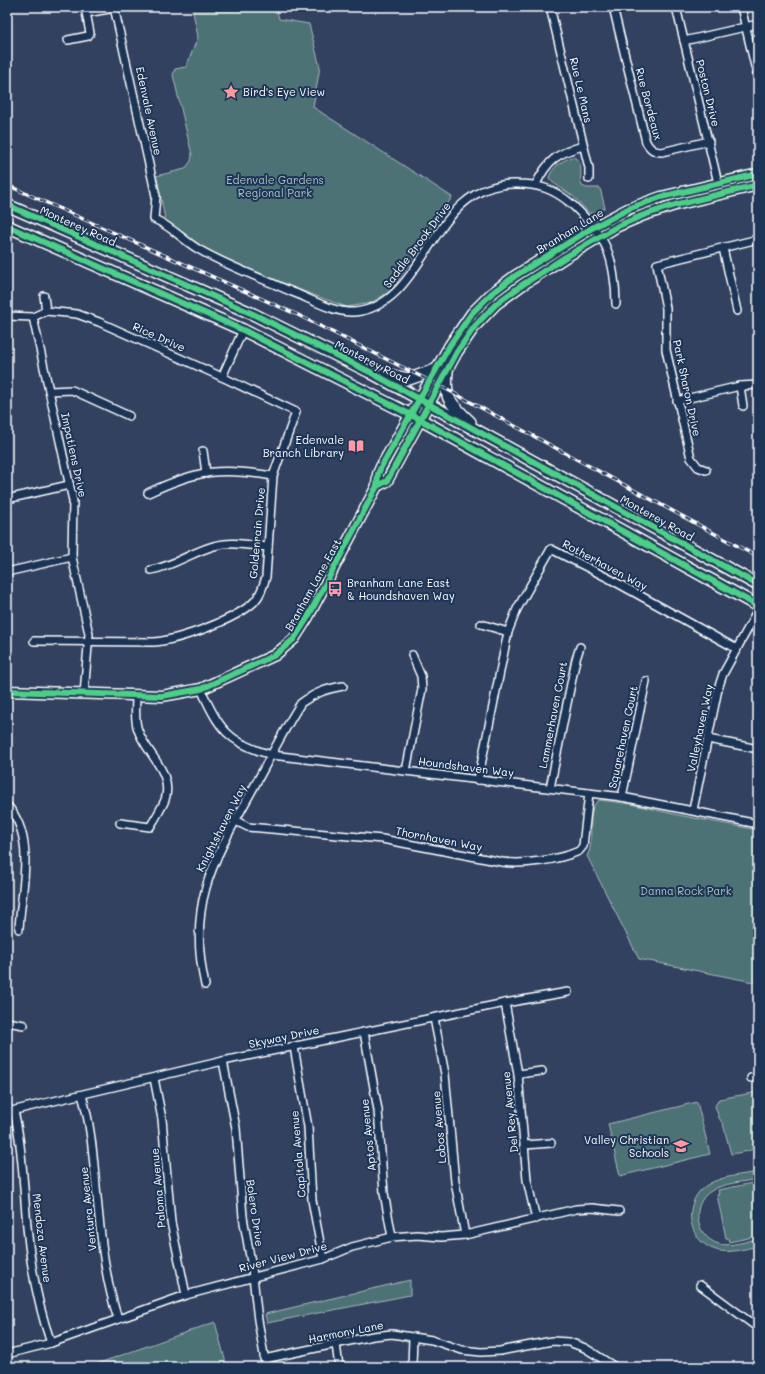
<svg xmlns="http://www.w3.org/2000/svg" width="765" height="1374" font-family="Mali,sans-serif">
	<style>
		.green { fill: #4d7274; stroke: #a6b8ba }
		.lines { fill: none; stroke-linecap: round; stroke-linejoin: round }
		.street-casing { stroke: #fff; stroke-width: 10 }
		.secondary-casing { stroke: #fff; stroke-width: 13 }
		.primary-casing { stroke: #fff; stroke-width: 14 }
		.street { stroke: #1d3557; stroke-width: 7 }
		.secondary { stroke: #1d3557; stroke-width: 10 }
		.primary { stroke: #1d3557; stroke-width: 11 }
		.rail-casing { stroke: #fff; stroke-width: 3.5 }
		.rail { stroke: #1d3557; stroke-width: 2; stroke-dasharray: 6; stroke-linecap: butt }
		.cycleway-casing { stroke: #1d3557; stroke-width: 8 }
		.cycleway { stroke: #4dcf88; stroke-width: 6 }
		.labels { text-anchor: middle; stroke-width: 4; stroke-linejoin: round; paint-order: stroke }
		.street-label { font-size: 11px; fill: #fff; stroke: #1d3557 }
		.poi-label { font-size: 11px; fill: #fff; stroke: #1d3557; text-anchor: start }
		.park-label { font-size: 11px; fill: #afc0c0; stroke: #1d3557 }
	</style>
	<rect width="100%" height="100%" fill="#324160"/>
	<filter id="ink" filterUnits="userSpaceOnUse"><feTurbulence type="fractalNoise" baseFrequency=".025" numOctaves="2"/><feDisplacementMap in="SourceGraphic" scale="8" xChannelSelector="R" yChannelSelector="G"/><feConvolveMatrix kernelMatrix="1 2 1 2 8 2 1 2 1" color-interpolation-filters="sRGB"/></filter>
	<g filter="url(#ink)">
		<g class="green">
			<polygon points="192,7 276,7 279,19 309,24 320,67 313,107 452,197 392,290 371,303 347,307 255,274 206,251 166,223 156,176 185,169 191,161 192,155 173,75 175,69 186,67 198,37"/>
			<path d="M573 157C586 162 578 176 582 186L587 188H600L605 208 597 213H589L574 197 552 182 549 178C551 168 564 159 573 157Z"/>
			<path d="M600 800 631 804 678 815 758 830V983L639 959 587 856C588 853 590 850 590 847 593 835 586 805 600 800Z"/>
			<polygon points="758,1092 758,1144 749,1151 731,1154 723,1124 719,1118 715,1106 719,1099"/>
			<polygon points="697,1102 710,1154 620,1176 608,1124"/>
			<path d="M758 1172V1179C743 1182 723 1183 711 1191 690 1204 695 1237 719 1244 731 1247 746 1241 758 1239V1246C744 1249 729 1254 716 1250 686 1241 682 1201 707 1185 721 1176 742 1175 758 1172Z"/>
			<polygon points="758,1182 758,1236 729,1242 728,1238 726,1238 717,1195 719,1194 718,1190"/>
			<polygon points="410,1280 410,1295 267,1323 265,1314"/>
			<polygon points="215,1322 227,1367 88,1367"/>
		</g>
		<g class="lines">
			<defs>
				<g id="street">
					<path d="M114 7 156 196 154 219C171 226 183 240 198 249 227 266 259 277 290 291 309 298 333 313 354 312 429 306 429 180 518 184 538 184 553 189 569 202 580 211 600 233 606 247 613 262 616 287 616 304"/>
					<polyline points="550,7 589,168 589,179"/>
					<path d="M613 7 646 142C650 149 654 152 662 152L709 141"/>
					<polyline points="676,7 718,183"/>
					<polyline points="741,7 758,79"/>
					<polyline points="86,13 115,8"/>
					<polyline points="68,40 88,36 90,33 85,7"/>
					<polyline points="684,41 758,24"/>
					<path d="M536 184C548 160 557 153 583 146"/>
					<polyline points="723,248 737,311"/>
					<polyline points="44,296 46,311"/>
					<path d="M7 316 33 317 46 311 77 314 99 322 222 377 296 412 273 476 266 577C263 586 261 595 254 602 235 620 179 640 154 642L34 641"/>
					<polyline points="33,317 73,501 72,557 89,634 84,694"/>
					<polyline points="222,377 243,330"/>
					<polyline points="740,386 743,406"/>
					<polyline points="50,391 72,390 129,416"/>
					<polyline points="677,401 740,386 758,385"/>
					<polyline points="203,451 206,473"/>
					<polyline points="706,470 698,467 691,458 666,350 666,308 657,264 758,239"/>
					<path d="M148 493C197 470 220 467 273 476"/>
					<polyline points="7,499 69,485"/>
					<path d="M151 570C175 566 194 550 218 545 234 541 251 546 268 547"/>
					<polyline points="7,572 72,557"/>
					<polyline points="481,624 508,632"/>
					<path d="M201 689C219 729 228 743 272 755L622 797 758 824"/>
					<polyline points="708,739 758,749"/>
					<polyline points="406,771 422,689 421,676 412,655"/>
					<polyline points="478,780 508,632 517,609 551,549 610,579 737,649"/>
					<polyline points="550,788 576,659 580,647"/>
					<polyline points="622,797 646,681"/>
					<path d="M7 805C37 838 21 889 19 929"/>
					<polyline points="693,810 718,689 723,674 758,610"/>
					<path d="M236 821 248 827 382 839 502 862C523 865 559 860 579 851L583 846 589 793"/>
					<path d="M120 823 150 827C155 819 161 809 165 800 174 772 146 754 138 730 134 720 136 708 136 697"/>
					<path d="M205 985C186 900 216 857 255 785 270 758 284 729 301 703 315 693 326 689 343 686"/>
					<polyline points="505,1003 518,1074 527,1180 536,1219"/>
					<polyline points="434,1018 445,1074 455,1182 465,1235"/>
					<polyline points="7,1022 24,1025"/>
					<polyline points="364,1032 378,1110 384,1193 392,1237"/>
					<polyline points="294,1047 308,1127 312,1200 323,1259"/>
					<polyline points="223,1061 236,1128 243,1217 252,1268 258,1320 266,1367"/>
					<polyline points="518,1074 542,1071"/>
					<polyline points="154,1078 162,1119 171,1222 186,1295"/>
					<polyline points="751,1078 758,1078"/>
					<path d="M82 1095C91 1125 93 1155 96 1186 100 1231 104 1276 118 1319"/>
					<path d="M14 1111C22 1145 23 1179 26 1214 29 1257 37 1303 51 1343"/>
					<polyline points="7,1112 223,1061 505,1003 568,992"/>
					<polyline points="525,1145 551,1143"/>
					<polyline points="700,1285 758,1328"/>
					<polyline points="336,1344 339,1367"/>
					<polyline points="7,1354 51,1343 186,1295 323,1259 352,1247 392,1237 417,1235 441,1237 465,1235 576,1209 592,1208 619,1211"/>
					<polyline points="264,1359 373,1336 392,1334 432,1340 462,1350 481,1352 500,1351 552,1341 569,1342 585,1348 615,1367"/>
					<polyline points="412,1367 413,1337"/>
				</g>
				<g id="secondary">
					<polyline points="377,486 387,481 457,352 475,326 496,304 522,285 564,258 618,226 644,215 675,205 758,185"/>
					<polyline points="7,691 162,696 201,689 275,655 294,639 308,617 377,486 378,474 381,467 450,345 472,313 491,294 515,276 592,228 628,209 661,197 758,174"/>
				</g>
				<g id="primary">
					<polyline points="7,205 253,314 370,372 758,585"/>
					<polyline points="7,226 243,330 421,420 758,606"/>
					<path d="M447 371C444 401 450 402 470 422"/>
					<polyline points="383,374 409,379 435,370"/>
				</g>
			</defs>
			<use href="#street" class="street-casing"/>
			<use href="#secondary" class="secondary-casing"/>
			<use href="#primary" class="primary-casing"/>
			<use href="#street" class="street"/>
			<use href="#secondary" class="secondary"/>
			<use href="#primary" class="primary"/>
			<defs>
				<polyline id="rail" points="7,185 298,315 448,390 758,557"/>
			</defs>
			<use href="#rail" class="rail-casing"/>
			<use href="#rail" class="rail"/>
			<defs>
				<g id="cycleway">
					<polyline points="7,205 253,314 370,372 758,585"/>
					<polyline points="7,226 243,330 421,420 758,606"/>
					<polyline points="377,486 387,481 457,352 475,326 496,304 522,285 564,258 618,226 644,215 675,205 758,185"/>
					<polyline points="7,691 162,696 201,689 275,655 294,639 308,617 377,486 378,474 381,467 450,345 472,313 491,294 515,276 592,228 628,209 661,197 758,174"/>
				</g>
			</defs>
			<use href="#cycleway" class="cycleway-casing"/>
			<use href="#cycleway" class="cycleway"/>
		</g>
	</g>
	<defs>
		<symbol id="sight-bare" viewBox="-9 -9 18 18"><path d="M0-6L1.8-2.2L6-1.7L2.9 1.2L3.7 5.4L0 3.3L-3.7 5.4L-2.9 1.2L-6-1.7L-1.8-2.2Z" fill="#ff9aa2" stroke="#1d3557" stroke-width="2.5" paint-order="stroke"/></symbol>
		<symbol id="library-bare" viewBox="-9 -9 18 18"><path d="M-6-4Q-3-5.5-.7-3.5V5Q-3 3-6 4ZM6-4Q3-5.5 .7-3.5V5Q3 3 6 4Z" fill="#ff9aa2" stroke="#1d3557" stroke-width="2.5" paint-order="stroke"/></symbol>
		<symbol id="bus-bare" viewBox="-9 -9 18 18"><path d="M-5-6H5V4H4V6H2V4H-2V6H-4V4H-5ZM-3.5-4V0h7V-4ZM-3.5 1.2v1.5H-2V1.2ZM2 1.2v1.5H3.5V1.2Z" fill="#ff9aa2" stroke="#1d3557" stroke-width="2.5" paint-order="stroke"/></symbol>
		<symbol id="school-bare" viewBox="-9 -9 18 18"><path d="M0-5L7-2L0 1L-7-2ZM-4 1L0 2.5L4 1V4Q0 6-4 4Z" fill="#ff9aa2" stroke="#1d3557" stroke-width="2.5" paint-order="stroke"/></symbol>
	</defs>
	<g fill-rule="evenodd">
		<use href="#sight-bare" x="220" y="81" width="22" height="22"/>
		<use href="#library-bare" x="345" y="435" width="22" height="22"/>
		<use href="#bus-bare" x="324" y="578" width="22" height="22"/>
		<use href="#school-bare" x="670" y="1135" width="22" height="22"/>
	</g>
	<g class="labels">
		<g class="street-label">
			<text transform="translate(581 90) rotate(77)" y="4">Rue Le Mans</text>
			<text transform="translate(708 93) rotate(76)" y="4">Poston Drive</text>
			<text transform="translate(649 104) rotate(75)" y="4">Rue Bordeaux</text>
			<text transform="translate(149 111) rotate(78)" y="4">Edenvale Avenue</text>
			<text transform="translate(78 226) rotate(24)" y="4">Monterey Road</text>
			<text transform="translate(570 231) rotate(-31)" y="4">Branham Lane</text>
			<text transform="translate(417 245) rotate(-53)" y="4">Saddle Brook Drive</text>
			<text transform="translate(159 337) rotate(24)" y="4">Rice Drive</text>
			<text transform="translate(372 362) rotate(27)" y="4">Monterey Road</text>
			<text transform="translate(687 388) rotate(78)" y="4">Park Sharon Drive</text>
			<text transform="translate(74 455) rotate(78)" y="4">Impatiens Drive</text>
			<text transform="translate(657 518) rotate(29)" y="4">Monterey Road</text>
			<text transform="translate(257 533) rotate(-85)" y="4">Goldenrain Drive</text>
			<text transform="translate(605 565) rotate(28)" y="4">Rotherhaven Way</text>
			<text transform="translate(313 585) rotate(-61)" y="4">Branham Lane East</text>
			<text transform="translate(553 715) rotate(-79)" y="4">Lammerhaven Court</text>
			<text transform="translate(700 728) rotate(-78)" y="4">Valleyhaven Way</text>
			<text transform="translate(623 737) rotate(-78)" y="4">Squarehaven Court</text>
			<text transform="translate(466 767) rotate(7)" y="4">Houndshaven Way</text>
			<text transform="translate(221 828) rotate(-63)" y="4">Knightshaven Way</text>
			<text transform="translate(439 839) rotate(11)" y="4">Thornhaven Way</text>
			<text transform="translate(284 1037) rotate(-12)" y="4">Skyway Drive</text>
			<text transform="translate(510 1112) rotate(-96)" y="4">Del Rey Avenue</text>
			<text transform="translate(439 1127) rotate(-95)" y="4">Lobos Avenue</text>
			<text transform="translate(368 1135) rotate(-96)" y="4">Aptos Avenue</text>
			<text transform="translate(298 1154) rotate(-95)" y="4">Capitola Avenue</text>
			<text transform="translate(158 1188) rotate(-95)" y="4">Paloma Avenue</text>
			<text transform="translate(88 1209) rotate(-96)" y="4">Ventura Avenue</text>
			<text transform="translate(255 1213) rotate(82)" y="4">Bolero Drive</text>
			<text transform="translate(42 1238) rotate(83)" y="4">Mendoza Avenue</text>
			<text transform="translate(283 1257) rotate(-15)" y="4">River View Drive</text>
			<text transform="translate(346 1332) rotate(-11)" y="4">Harmony Lane</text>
		</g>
		<g class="poi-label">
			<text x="243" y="96">Bird's Eye View</text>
			<text x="344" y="444" text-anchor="end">Edenvale<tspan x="344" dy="13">Branch Library</tspan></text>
			<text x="347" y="587">Branham Lane East<tspan x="347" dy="13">&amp; Houndshaven Way</tspan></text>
			<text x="669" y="1144" text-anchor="end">Valley Christian<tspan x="669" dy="13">Schools</tspan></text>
		</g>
		<g class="park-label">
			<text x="275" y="184">Edenvale Gardens<tspan x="275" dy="13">Regional Park</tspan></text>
			<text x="686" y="895">Danna Rock Park</text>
		</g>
	</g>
	<rect width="765" height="1374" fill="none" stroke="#1d3557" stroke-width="24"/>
	<rect x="12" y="12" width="741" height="1350" fill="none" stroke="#fff" stroke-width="1.5" filter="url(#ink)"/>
</svg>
